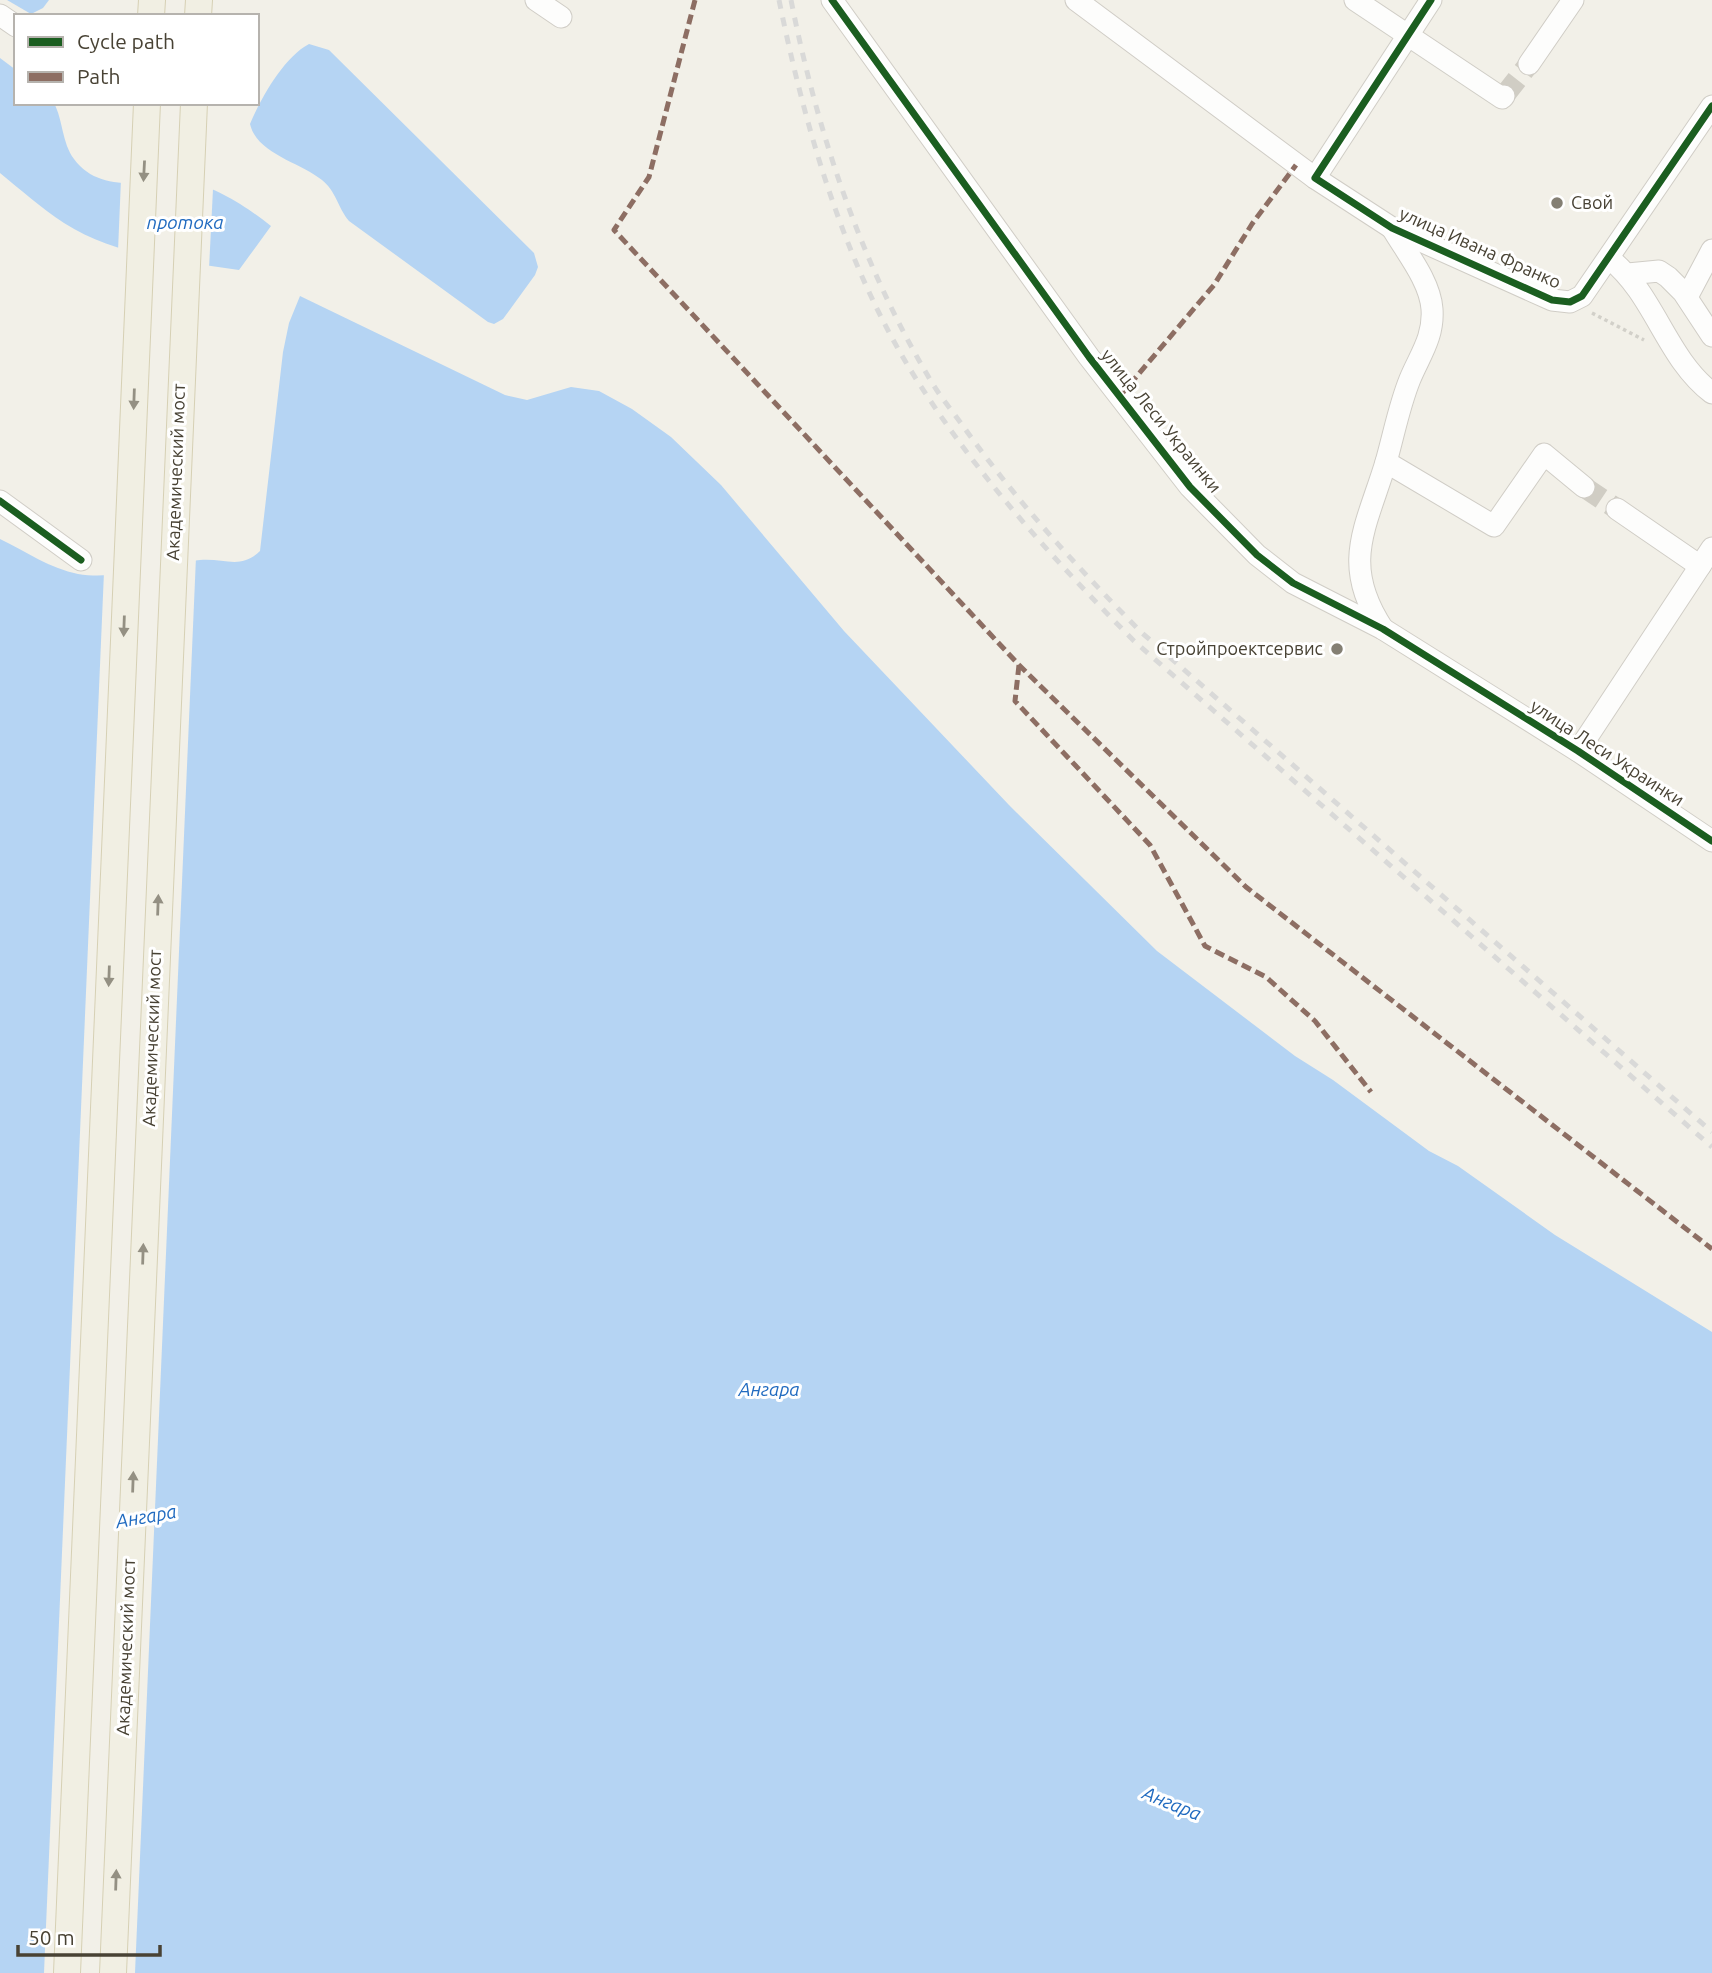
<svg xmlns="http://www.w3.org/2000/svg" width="1712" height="1973" font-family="Ubuntu,sans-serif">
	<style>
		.water { fill: #b5d4f3 }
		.pier { fill: #f2f0e8 }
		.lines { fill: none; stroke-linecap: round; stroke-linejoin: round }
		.minor-tunnel { stroke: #d0cdc4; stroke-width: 21; stroke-dasharray: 21 10; stroke-linecap: butt }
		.minor-casing { stroke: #d0cdc6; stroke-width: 23 }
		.major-casing { stroke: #d6d0b4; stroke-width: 28 }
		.path { stroke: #d2d0c9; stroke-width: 3.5; stroke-dasharray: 3.5 3.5; stroke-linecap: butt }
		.minor { stroke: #fdfdfc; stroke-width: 21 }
		.major { stroke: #f1efe3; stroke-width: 26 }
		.rail { stroke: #d9d9d8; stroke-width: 5; stroke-dasharray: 9 9; stroke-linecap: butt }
		.quiet { stroke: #8d6e63; stroke-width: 5; stroke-dasharray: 10 5; stroke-linecap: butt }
		.cycleway-casing { stroke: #fff; stroke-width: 11 }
		.cycleway { stroke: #1b5e20; stroke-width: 7 }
		.oneway { fill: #949083 }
		.poi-dot { fill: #847f73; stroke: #fff; stroke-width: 2.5 }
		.labels { text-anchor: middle; stroke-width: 6; stroke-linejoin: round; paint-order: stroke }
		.poi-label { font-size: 18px; fill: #484234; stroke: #fff; text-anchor: start }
		.street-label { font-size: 18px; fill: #484234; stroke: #fff }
		.water-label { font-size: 19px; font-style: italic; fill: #216bc0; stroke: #fff }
	</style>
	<rect width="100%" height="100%" fill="#f2f0e8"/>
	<g class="water">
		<polygon points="7,0 49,0 43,8 31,14"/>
		<path d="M309 44 329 50 534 253 538 267 535 275 503 319 494 324 488 322 349 221C338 208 336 191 322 180 300 162 257 154 250 124 261 98 284 57 309 44Z"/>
		<path d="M0 58 16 70V103H54C63 120 62 143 74 159 101 196 152 179 190 183 216 186 251 210 271 226L239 270C179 261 116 256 64 223 41 208 21 190 0 173Z"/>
		<path d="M300 296 505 395 527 400 571 387 599 391 632 409 671 437 721 485 844 631 1009 805 1157 951 1295 1056 1333 1080 1429 1151 1458 1166 1555 1235 1712 1332V1973H0V539C25 551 51 569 78 574 118 581 160 563 200 560 225 558 241 570 260 551L283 352 289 323Z"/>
	</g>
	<g class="pier">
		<polygon points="121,179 193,180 213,189 209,269 118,251"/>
		<polygon points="196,557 135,1973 44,1973 104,572"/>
	</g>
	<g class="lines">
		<g class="minor-tunnel">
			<polyline points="1504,96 1529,64"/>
			<polyline points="1584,487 1617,509"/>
		</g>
		<defs>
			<g id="minor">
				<polyline points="536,0 561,17"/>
				<polyline points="832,0 1089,357 1190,487 1257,555 1293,583 1383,629 1578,751 1712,841"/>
				<polyline points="1076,0 1315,178 1392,228 1552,300 1570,302 1582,296 1712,106"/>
				<polyline points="1355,0 1502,98 1504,96"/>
				<polyline points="0,15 16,26"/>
				<polyline points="1529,64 1573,0"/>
				<polyline points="1315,178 1431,0"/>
				<path d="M1610 259C1655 295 1666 358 1712 393"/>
				<polyline points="1628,274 1659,271 1668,277 1683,292 1712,336"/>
				<polyline points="1687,297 1712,250"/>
				<polyline points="1386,462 1494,526 1544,454 1584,487"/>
				<polyline points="0,501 81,560"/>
				<polyline points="1617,509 1700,566"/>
				<path d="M1383 629C1340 564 1366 528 1386 462 1394 434 1399 406 1410 379 1420 355 1434 337 1432 309 1430 281 1406 252 1392 228"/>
				<polyline points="1578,751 1712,548"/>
			</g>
			<g id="major">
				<polyline points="151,16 152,0"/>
				<polyline points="198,16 199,0"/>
				<polyline points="67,1973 147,103"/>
				<polyline points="113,1973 194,103"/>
			</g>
		</defs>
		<use href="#minor" class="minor-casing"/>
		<use href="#major" class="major-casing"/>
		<polyline class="path" points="1592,313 1644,340"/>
		<use href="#minor" class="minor"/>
		<use href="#major" class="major"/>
		<g class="rail">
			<path d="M779 0C806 132 846 271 920 385 981 480 1055 561 1134 641L1712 1147"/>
			<path d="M791 0C817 131 860 261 928 376 939 396 955 414 968 433 1020 505 1079 569 1141 632L1712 1132"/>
		</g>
		<g class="quiet">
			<polyline points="695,0 649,177 614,230 1019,665 1246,887 1712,1249"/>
			<polyline points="1120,396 1214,285 1252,224 1296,165"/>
			<polyline points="1019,665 1015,701 1150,845 1205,946 1266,977 1315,1021 1371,1092"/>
		</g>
		<defs>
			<g id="cycleway">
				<polyline points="832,0 1089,357 1190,487 1257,555 1293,583 1383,629 1578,751 1712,841"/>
				<polyline points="1431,0 1315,178 1392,228 1552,300 1570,302 1582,296 1712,106"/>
				<polyline points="0,501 81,560"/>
			</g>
		</defs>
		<use href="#cycleway" class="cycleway-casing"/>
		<use href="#cycleway" class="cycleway"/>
	</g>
	<defs><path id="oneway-solid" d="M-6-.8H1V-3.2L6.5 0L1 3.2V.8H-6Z" transform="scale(1.75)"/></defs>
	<g class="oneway">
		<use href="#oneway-solid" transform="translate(144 171) rotate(93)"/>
		<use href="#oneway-solid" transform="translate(134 399) rotate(92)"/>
		<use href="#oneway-solid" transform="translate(124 626) rotate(92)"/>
		<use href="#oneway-solid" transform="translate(158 905) rotate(-88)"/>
		<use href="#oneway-solid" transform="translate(109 976) rotate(92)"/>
		<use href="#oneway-solid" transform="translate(143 1254) rotate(-88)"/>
		<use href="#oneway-solid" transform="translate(133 1482) rotate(-88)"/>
		<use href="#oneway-solid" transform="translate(116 1880) rotate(-88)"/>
	</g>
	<g class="poi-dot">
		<circle cx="1557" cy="203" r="7"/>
		<circle cx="1337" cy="649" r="7"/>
	</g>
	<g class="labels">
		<g class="poi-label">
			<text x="1571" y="209">Свой</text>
			<text x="1323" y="655" text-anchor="end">Стройпроектсервис</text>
		</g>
		<g class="street-label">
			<text transform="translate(1480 248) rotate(24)" y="6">улица Ивана Франко</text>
			<text transform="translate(1161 421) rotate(51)" y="6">улица Леси Украинки</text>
			<text transform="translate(176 472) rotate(-88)" y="6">Академический мост</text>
			<text transform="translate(1607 753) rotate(33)" y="6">улица Леси Украинки</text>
			<text transform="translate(152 1038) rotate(-88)" y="6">Академический мост</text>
			<text transform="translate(126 1647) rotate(-88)" y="6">Академический мост</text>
		</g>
		<g class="water-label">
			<text x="185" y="229">протока</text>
			<text x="769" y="1396">Ангара</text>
			<text transform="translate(146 1516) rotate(-10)" y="7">Ангара</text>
			<text transform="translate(1172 1803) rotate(22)" y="7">Ангара</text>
		</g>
	</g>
	<rect x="14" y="14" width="245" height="91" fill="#ffffff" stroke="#b6b3ae" stroke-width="2"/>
	<rect x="28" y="37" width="35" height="10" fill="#1b5e20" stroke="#b6b3ae" stroke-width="2"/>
	<text x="77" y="49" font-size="21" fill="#484234">Cycle path</text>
	<rect x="28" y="72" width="35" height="10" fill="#8d6e63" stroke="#b6b3ae" stroke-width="2"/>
	<text x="77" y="84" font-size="21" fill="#484234">Path</text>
	<path d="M18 1945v10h142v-10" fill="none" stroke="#484234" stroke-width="3.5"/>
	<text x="28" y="1945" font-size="21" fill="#484234" stroke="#ffffff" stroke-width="5" paint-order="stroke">50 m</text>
</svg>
